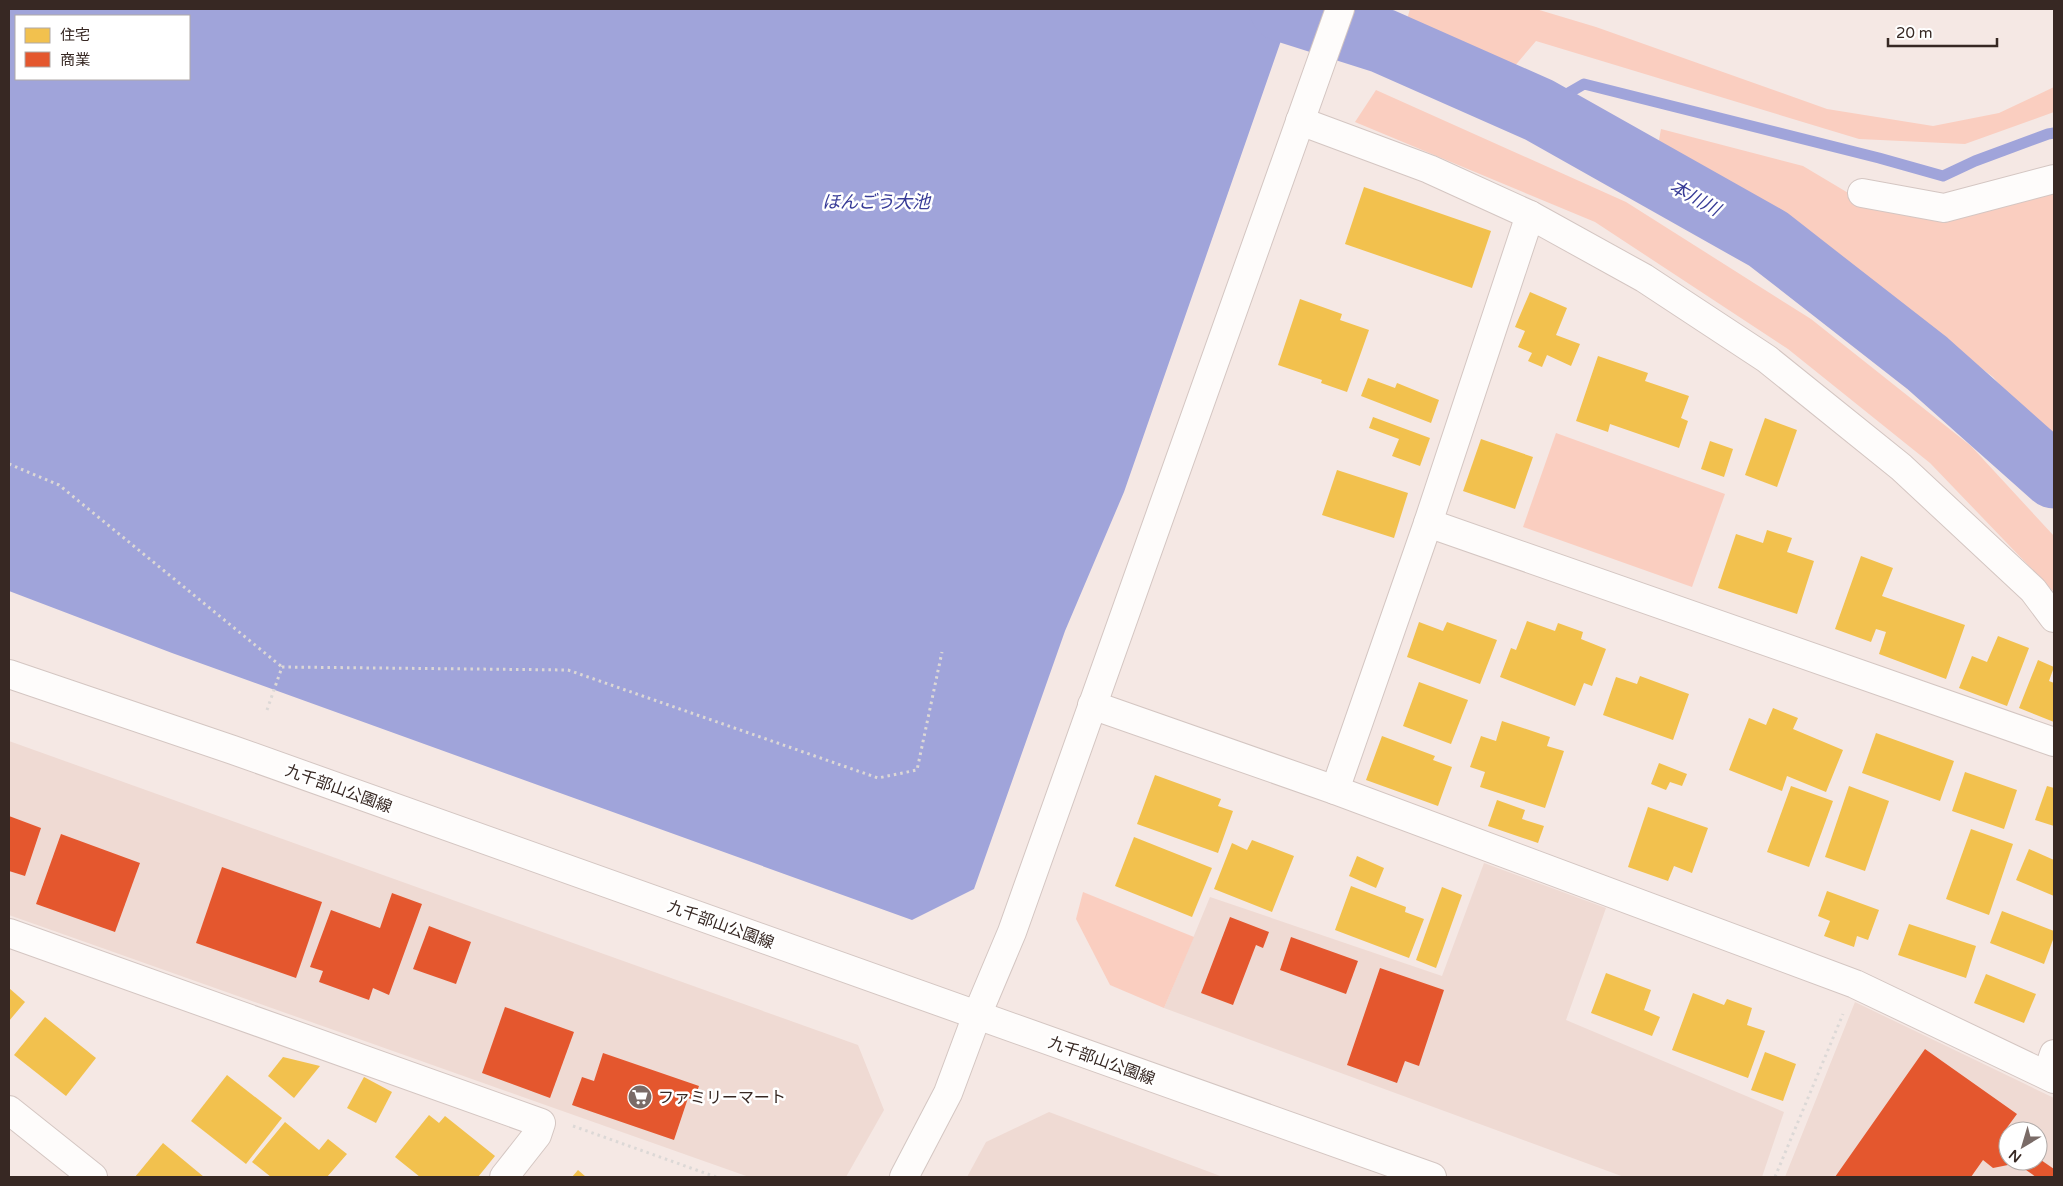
<svg xmlns="http://www.w3.org/2000/svg" width="2063" height="1186" font-family="'Varela Round','Noto Sans JP',sans-serif">
	<style>
		.built { fill: #efdad3; fill-rule: evenodd }
		.green { fill: #facec0 }
		.water { fill: #a0a4da; fill-rule: evenodd }
		.homes { fill: #f2c14e }
		.shops { fill: #e4572e }
		.lines { fill: none; stroke-linecap: round; stroke-linejoin: round }
		.stream { stroke: #a0a4da; stroke-width: 11 }
		.river { stroke: #a0a4da; stroke-width: 65 }
		.minor-casing { stroke: #d4c6c2; stroke-width: 30 }
		.major-casing { stroke: #d4c6c2; stroke-width: 30 }
		.path { stroke: #dcd8d6; stroke-width: 3; stroke-dasharray: 2.5 4; stroke-linecap: butt }
		.minor { stroke: #fefcfb; stroke-width: 28 }
		.major { stroke: #fefcfb; stroke-width: 28 }
		.labels { text-anchor: middle; stroke-width: 5; stroke-linejoin: round; paint-order: stroke }
		.street-label { font-size: 16px; fill: #372823; stroke: #fff }
		.poi-label { font-size: 16px; fill: #372823; stroke: #fff; text-anchor: start }
		.water-label { font-size: 18px; font-style: italic; fill: #383c97; stroke: #fff }
	</style>
	<rect width="100%" height="100%" fill="#f5e8e4"/>
	<g class="built">
		<polygon points="9,741 858,1045 884,1110 846,1177 749,1177 9,915"/>
		<polygon points="1484,863 1606,908 1566,1020 1784,1112 1762,1177 1624,1177 1164,1008 1210,897 1442,976"/>
		<path d="M1855 1002 2054 1098V1177H1785ZM2008 1131H2038V1161H2008Z"/>
		<polygon points="1049,1112 1223,1177 967,1177 986,1142"/>
	</g>
	<g class="green">
		<polygon points="1410,9 1536,9 1596,27 1827,109 1933,126 1999,113 2054,87 2054,112 1965,144 1859,139 1536,41 1513,68 1406,23"/>
		<polygon points="1376,90 1626,202 1811,319 1971,446 2054,536 2054,592 1930,463 1788,349 1595,222 1355,122"/>
		<polygon points="1661,129 1803,166 1855,197 2054,191 2054,446 1993,377 1795,229 1657,151"/>
		<polygon points="1556,433 1725,494 1692,587 1523,527"/>
		<polygon points="1083,892 1194,937 1164,1008 1110,985 1076,919"/>
	</g>
	<path class="water" d="M9 9H1292L1124 492 1065 631 974 889 912 920 172 653 9 591ZM16 16H189V79H16Z"/>
	<g class="homes">
		<polygon points="1364,187 1491,231 1472,288 1345,244"/>
		<polygon points="1530,292 1567,308 1556,335 1580,344 1571,366 1547,355 1542,367 1528,361 1532,353 1518,347 1525,331 1515,327"/>
		<polygon points="1300,299 1342,314 1340,320 1369,330 1347,392 1321,383 1322,380 1278,365"/>
		<polygon points="1598,356 1648,373 1645,381 1689,396 1681,418 1688,421 1679,448 1610,424 1608,432 1576,421"/>
		<polygon points="1368,378 1395,388 1397,383 1439,400 1431,423 1361,396"/>
		<polygon points="1373,417 1430,438 1420,466 1392,456 1399,439 1369,428"/>
		<polygon points="1765,418 1797,430 1777,487 1745,475"/>
		<polygon points="1481,439 1533,457 1515,509 1463,491"/>
		<polygon points="1710,441 1733,449 1724,477 1701,469"/>
		<polygon points="1337,470 1408,493 1394,538 1322,515"/>
		<polygon points="1767,530 1792,538 1787,552 1814,561 1797,614 1718,588 1736,534 1763,543"/>
		<polygon points="1861,556 1893,568 1882,596 1965,625 1946,679 1879,654 1886,632 1876,629 1871,642 1835,629"/>
		<polygon points="1527,621 1555,631 1558,623 1583,632 1581,639 1606,649 1592,686 1584,683 1575,706 1500,677 1511,648 1516,650"/>
		<polygon points="1419,622 1443,631 1447,622 1497,640 1480,684 1407,657"/>
		<polygon points="1998,636 2029,648 2007,706 1959,688 1972,656 1987,662"/>
		<polygon points="2038,660 2054,667 2049,681 2054,683 2054,722 2019,708"/>
		<polygon points="1640,676 1689,694 1673,740 1603,715 1616,677 1637,684"/>
		<polygon points="1419,682 1468,700 1451,744 1403,726"/>
		<polygon points="1773,708 1798,718 1793,729 1843,750 1826,792 1787,776 1782,791 1729,770 1749,718 1766,725"/>
		<polygon points="1502,721 1550,737 1547,746 1564,751 1545,808 1480,787 1485,772 1470,767 1481,736 1496,741"/>
		<polygon points="1876,733 1954,761 1940,801 1862,773"/>
		<polygon points="1382,736 1435,756 1433,760 1452,767 1438,806 1366,780"/>
		<polygon points="1659,763 1687,774 1682,786 1670,782 1666,790 1651,784"/>
		<polygon points="1965,772 2017,790 2004,829 1952,811"/>
		<polygon points="1155,775 1221,799 1218,806 1233,811 1218,853 1137,824"/>
		<polygon points="1791,786 1833,801 1809,867 1767,852"/>
		<polygon points="1849,786 1889,801 1865,871 1825,857"/>
		<polygon points="2047,786 2054,788 2054,826 2035,820"/>
		<polygon points="1497,800 1525,810 1522,819 1544,826 1538,843 1488,826"/>
		<polygon points="1648,807 1708,828 1692,873 1674,866 1668,881 1628,867"/>
		<polygon points="1971,829 2013,844 1989,915 1946,899"/>
		<polygon points="1134,837 1212,868 1192,917 1115,886"/>
		<polygon points="1252,840 1294,856 1272,912 1214,889 1232,843 1247,850"/>
		<polygon points="2029,849 2054,860 2054,896 2016,880"/>
		<polygon points="1357,856 1384,868 1376,888 1349,876"/>
		<polygon points="1351,886 1406,907 1405,912 1424,919 1409,958 1335,930"/>
		<polygon points="1442,887 1462,895 1436,968 1416,960"/>
		<polygon points="1827,891 1879,910 1868,940 1857,936 1854,947 1824,936 1830,921 1818,916"/>
		<polygon points="2002,911 2054,931 2054,937 2044,964 1990,943"/>
		<polygon points="1909,924 1976,946 1966,978 1898,955"/>
		<polygon points="1606,973 1651,990 1644,1010 1660,1017 1652,1036 1591,1013"/>
		<polygon points="1986,974 2036,994 2024,1023 1974,1003"/>
		<polygon points="9,988 25,1002 9,1021"/>
		<polygon points="1693,993 1724,1005 1727,999 1752,1008 1747,1025 1765,1031 1748,1078 1672,1050"/>
		<polygon points="45,1017 96,1058 66,1096 14,1055"/>
		<polygon points="1765,1052 1796,1064 1783,1101 1751,1090"/>
		<polygon points="283,1057 320,1066 294,1098 268,1076"/>
		<polygon points="227,1075 282,1118 246,1164 191,1121"/>
		<polygon points="364,1077 392,1092 376,1123 347,1108"/>
		<polygon points="429,1115 439,1123 445,1116 495,1156 478,1177 420,1177 395,1157"/>
		<polygon points="285,1122 319,1150 328,1139 347,1154 327,1177 271,1177 252,1162"/>
		<polygon points="163,1143 204,1177 135,1177"/>
		<polygon points="578,1170 586,1177 572,1177"/>
	</g>
	<g class="shops">
		<polygon points="9,816 41,828 25,876 9,871"/>
		<polygon points="61,834 140,863 115,932 36,904"/>
		<polygon points="222,867 322,902 296,978 196,943"/>
		<polygon points="392,893 422,904 389,995 373,988 369,1000 319,982 323,971 310,967 331,910 380,928"/>
		<polygon points="1230,917 1269,932 1263,948 1256,945 1233,1005 1201,993"/>
		<polygon points="429,926 471,942 456,984 413,969"/>
		<polygon points="1291,937 1358,961 1346,994 1280,970"/>
		<polygon points="1380,968 1444,990 1419,1066 1405,1061 1397,1083 1347,1065"/>
		<polygon points="505,1007 574,1032 550,1098 482,1073"/>
		<polygon points="1925,1049 2017,1114 2003,1133 2008,1137 2008,1161 2011,1161 2008,1165 1993,1168 1983,1160 1971,1177 1835,1177"/>
		<polygon points="603,1053 699,1086 694,1100 688,1098 674,1140 572,1105 582,1077 594,1081"/>
		<polygon points="2038,1158 2054,1169 2054,1177 2036,1177 2013,1161 2038,1161"/>
	</g>
	<g class="lines">
		<polyline class="stream" points="1539,110 1584,84 1879,158 1943,176 1975,161 2048,134 2054,133"/>
		<polyline class="river" points="1282,9 1383,41 1539,110 1768,239 1927,363 2054,476"/>
		<defs>
			<g id="minor">
				<polyline points="1300,121 1429,169 1530,215 1644,278 1767,359 1901,467 2033,590 2054,618"/>
				<polyline points="1862,193 1944,208 2054,179"/>
				<polyline points="1428,523 2054,742"/>
				<polyline points="1092,705 1335,790 1855,984 2054,1079"/>
				<polyline points="1335,790 1428,523 1530,215"/>
				<polyline points="9,933 541,1123 537,1135 504,1177"/>
				<polyline points="2047,1075 2054,1054"/>
				<polyline points="9,1110 93,1177"/>
				<polyline points="904,1177 948,1093 977,1015 1012,932 1340,9"/>
			</g>
			<polyline id="major" points="9,674 233,750 1432,1177"/>
		</defs>
		<use href="#minor" class="minor-casing"/>
		<use href="#major" class="major-casing"/>
		<g class="path">
			<polyline points="9,464 59,485 282,667"/>
			<polyline points="267,710 282,667 568,670 878,778 917,770 942,652"/>
			<polyline points="573,1126 716,1177"/>
			<polyline points="1775,1177 1843,1014"/>
		</g>
		<use href="#minor" class="minor"/>
		<use href="#major" class="major"/>
	</g>
	<defs>
		<symbol id="supermarket-disc" viewBox="-11 -11 22 22"><circle r="9.5" fill="#7a6b67" stroke="#fff"/><path d="M-6-5.5h2.5l.6 2H6L4.5 2H-2.5L-4.4-4H-6ZM-1.5 3.2a1.3 1.3 0 1 0 .1 0ZM3 3.2a1.3 1.3 0 1 0 .1 0Z" fill="#fff"/></symbol>
	</defs>
	<g fill-rule="evenodd">
		<use href="#supermarket-disc" x="626" y="1083" width="28" height="28"/>
	</g>
	<g class="labels">
		<g class="street-label">
			<text transform="translate(339 788) rotate(20)" y="6">九千部山公園線</text>
			<text transform="translate(721 924) rotate(20)" y="6">九千部山公園線</text>
			<text transform="translate(1102 1060) rotate(20)" y="6">九千部山公園線</text>
		</g>
		<g class="poi-label">
			<text x="658" y="1103">ファミリーマート</text>
		</g>
		<g class="water-label">
			<text transform="translate(1695 198) rotate(29)" y="6">本川川</text>
			<text x="876" y="208">ほんごう大池</text>
		</g>
	</g>
	<rect width="2063" height="1186" fill="none" stroke="#372823" stroke-width="20"/>
	<rect x="15" y="15" width="175" height="65" fill="#ffffff" stroke="#afa9a7"/>
	<rect x="25" y="28" width="25" height="15" fill="#f2c14e" stroke="#afa9a7"/>
	<text x="60" y="40" font-size="15" fill="#372823">住宅</text>
	<rect x="25" y="52" width="25" height="15" fill="#e4572e" stroke="#afa9a7"/>
	<text x="60" y="65" font-size="15" fill="#372823">商業</text>
	<g transform="translate(2023 1146) rotate(218)"><circle r="24" fill="#ffffff" stroke="#afa9a7"/>
	<path d="M0-4L9 19L0 12L-9 19Z" fill="#7a6b67"/>
	<text y="-8" font-size="14" font-weight="bold" text-anchor="middle" fill="#372823">N</text>
	</g>
	<path d="M1888 38v8h109v-8" fill="none" stroke="#372823" stroke-width="2.5"/>
	<text x="1896" y="38" font-size="15" fill="#372823" stroke="#ffffff" stroke-width="4" paint-order="stroke">20 m</text>
</svg>
